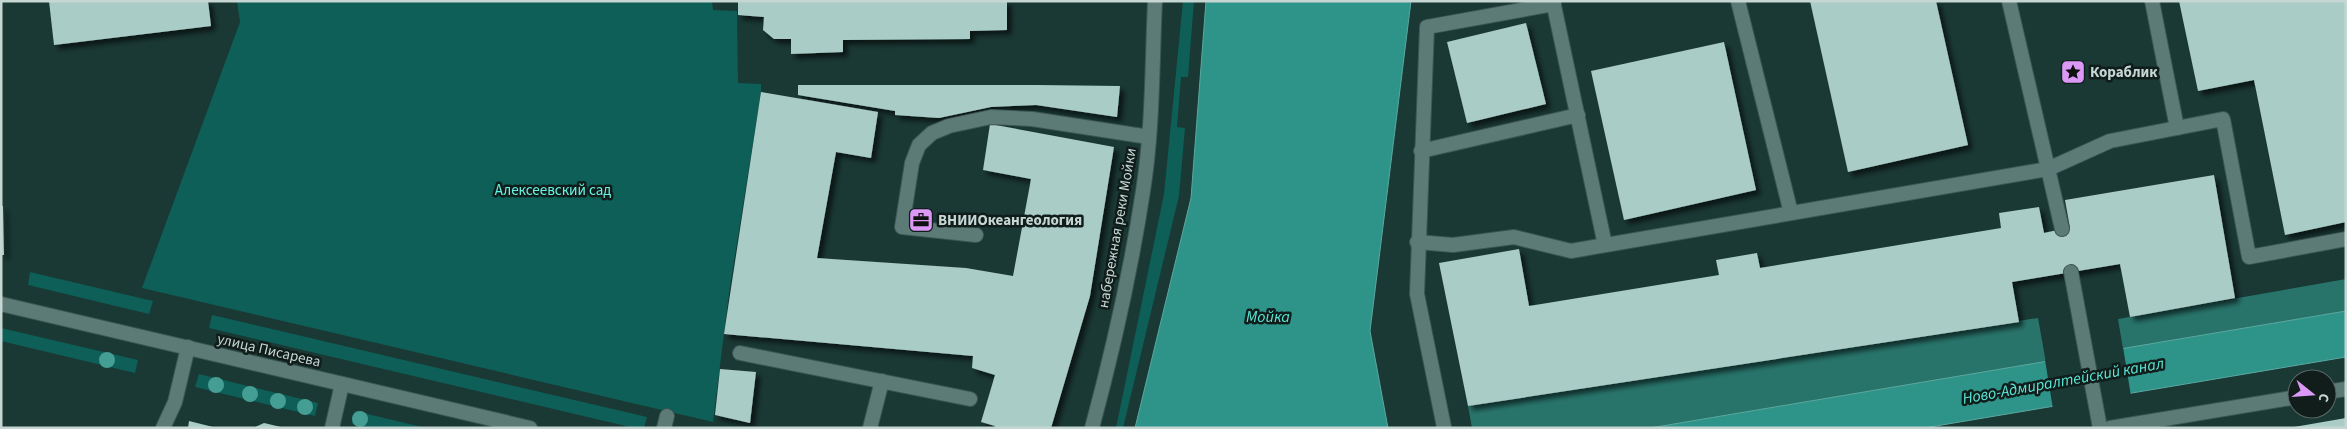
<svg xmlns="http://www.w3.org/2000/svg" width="2347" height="429" font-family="'Source Sans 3',sans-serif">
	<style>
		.green { fill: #0d5f57 }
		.forest { fill: #28746b }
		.water { fill: #2e9489; stroke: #5ba89f }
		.pier { fill: #1a3834 }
		.building { fill: #aaccc7; filter: url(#shadow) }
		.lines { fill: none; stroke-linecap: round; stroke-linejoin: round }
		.service-casing { stroke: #3c5653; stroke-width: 16 }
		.tertiary-casing { stroke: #3c5653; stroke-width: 16 }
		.secondary-casing { stroke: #3c5653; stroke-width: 16 }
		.service { stroke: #5c7b77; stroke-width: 14 }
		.tertiary { stroke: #5c7b77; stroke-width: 14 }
		.secondary { stroke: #5c7b77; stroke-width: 14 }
		.tree { fill: #449e93 }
		.labels { text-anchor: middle; stroke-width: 5; stroke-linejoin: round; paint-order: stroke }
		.poi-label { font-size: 15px; font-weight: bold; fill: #c5d6d3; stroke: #101d1b; text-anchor: start }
		.park-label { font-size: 15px; fill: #66f2e1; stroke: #101d1b }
		.street-label { font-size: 15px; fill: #c5d6d3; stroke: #101d1b }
		.water-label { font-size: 16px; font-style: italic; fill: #5ae8d8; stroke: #101d1b }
	</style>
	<defs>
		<filter id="shadow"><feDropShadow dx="4.5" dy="4.5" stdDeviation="2.5" flood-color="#0009"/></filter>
	</defs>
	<rect width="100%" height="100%" fill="#1a3834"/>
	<g class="green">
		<polygon points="237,1 712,1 713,10 737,11 738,83 761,84 761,92 729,293 713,422 142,288 240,22"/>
		<polygon points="1183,1 1194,1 1188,77 1181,77 1177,127 1185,128 1179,196 1123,428 1116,428 1164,194"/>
		<polygon points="30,272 153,301 149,314 28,285"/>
		<polygon points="212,315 647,417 644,428 634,428 209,328"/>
		<polygon points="1,328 138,360 135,373 1,341"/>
		<polygon points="199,374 318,403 315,416 195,387"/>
		<polygon points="355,411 426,428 368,428 352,424"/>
	</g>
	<g class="forest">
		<polygon points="2346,279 2346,311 2123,349 2118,319"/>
		<polygon points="2038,318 2046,363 1650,428 1472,428 1468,406"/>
	</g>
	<g class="water">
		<polygon points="1206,1 1411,1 1370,331 1388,428 1135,428 1191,198"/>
		<polygon points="2346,311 2346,357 1924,428 1650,428"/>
	</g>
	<polygon class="pier" points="2123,347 2131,396 2053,409 2045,360"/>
	<g class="building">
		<polygon points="49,1 208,1 211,26 54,45"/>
		<polygon points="738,1 1007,1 1007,30 970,31 970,39 843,40 843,52 791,54 791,39 774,39 763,30 764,17 738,15"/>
		<polygon points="1810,1 1936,1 1968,145 1848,172"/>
		<polygon points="2179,1 2346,1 2346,222 2285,235 2254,80 2198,91"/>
		<polygon points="1526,23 1546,104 1467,123 1447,42"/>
		<polygon points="1724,42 1756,190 1624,220 1591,71"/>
		<polygon points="798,85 1037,85 1120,86 1117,117 1036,105 991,107 939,118 895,115 895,111 798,95"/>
		<polygon points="761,92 878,112 871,158 836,152 817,258 966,268 1013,276 1031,179 983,170 990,124 1114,147 1090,296 1051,428 994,428 995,426 981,422 995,375 972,368 973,356 724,334"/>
		<polygon points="2214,175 2235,298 2130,317 2120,264 2012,282 2019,322 1468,406 1439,263 1519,249 1529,306 1719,275 1716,260 1757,253 1760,268 2001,228 1999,213 2039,207 2044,233 2062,229 2070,228 2065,200"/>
		<polygon points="1,206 3,206 4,255 1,255"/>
		<polygon points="720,369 756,372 750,423 715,415"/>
		<polygon points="2346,418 2346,428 2294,428 2294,427"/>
		<polygon points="189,421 213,427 213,428 188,428"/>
		<polygon points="264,423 281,427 281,428 253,428"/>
	</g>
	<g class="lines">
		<defs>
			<g id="service">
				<polyline points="1553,1 1605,245"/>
				<polyline points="1738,1 1791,213"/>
				<polyline points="2009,1 2062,229"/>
				<polyline points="2152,1 2177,128"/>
				<polyline points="1421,151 1578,115"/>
				<polyline points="976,235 902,227 912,163 919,145 932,133 949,126 991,117 1032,119 1149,137"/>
				<polyline points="1417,242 1453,245 1514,237 1571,251 2048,169 2110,141 2223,119 2249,257 2346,239"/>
				<polyline points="2071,272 2100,428"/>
				<polyline points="740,353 970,399"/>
				<polyline points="1444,427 1417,294 1427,27 1554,4"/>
				<polyline points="163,428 175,402 188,347"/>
				<polyline points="332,428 342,384"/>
				<polyline points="664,428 667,416"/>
				<polyline points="870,428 882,381"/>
			</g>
			<polyline id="tertiary" points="1,304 530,428"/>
			<g id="secondary">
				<polyline points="2327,392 2346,389"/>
				<path d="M1092 428C1113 350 1131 270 1143 191 1153 128 1152 64 1155 1"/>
				<polyline points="2110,428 2297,397"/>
			</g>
		</defs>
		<use href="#service" class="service-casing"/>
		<use href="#tertiary" class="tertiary-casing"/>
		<use href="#secondary" class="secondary-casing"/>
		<use href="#service" class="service"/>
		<use href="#tertiary" class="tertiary"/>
		<use href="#secondary" class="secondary"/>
	</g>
	<g class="tree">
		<circle cx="107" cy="360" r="8"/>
		<circle cx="216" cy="385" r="8"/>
		<circle cx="250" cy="394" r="8"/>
		<circle cx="278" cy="401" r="8"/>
		<circle cx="305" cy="407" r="8"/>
		<circle cx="360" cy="419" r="8"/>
	</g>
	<defs>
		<symbol id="sight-square" viewBox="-11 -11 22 22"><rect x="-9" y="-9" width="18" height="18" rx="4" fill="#db99f5" stroke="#101d1b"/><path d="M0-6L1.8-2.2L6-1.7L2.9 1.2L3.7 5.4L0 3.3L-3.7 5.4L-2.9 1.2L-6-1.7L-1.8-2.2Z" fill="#111"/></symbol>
		<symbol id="office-square" viewBox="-11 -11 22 22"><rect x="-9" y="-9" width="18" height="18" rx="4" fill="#db99f5" stroke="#101d1b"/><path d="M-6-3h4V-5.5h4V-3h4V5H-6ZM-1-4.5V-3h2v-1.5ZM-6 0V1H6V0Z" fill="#111"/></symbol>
	</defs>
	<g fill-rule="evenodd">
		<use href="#sight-square" x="2059" y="58" width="28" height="28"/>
		<use href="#office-square" x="907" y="206" width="28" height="28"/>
	</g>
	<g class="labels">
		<g class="poi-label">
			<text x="2090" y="77">Кораблик</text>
			<text x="938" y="225">ВНИИОкеангеология</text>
		</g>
		<g class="park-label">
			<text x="553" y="195">Алексеевский сад</text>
		</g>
		<g class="street-label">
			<text transform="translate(1117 228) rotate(-80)" y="5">набережная реки Мойки</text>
			<text transform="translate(269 350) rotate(13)" y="5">улица Писарева</text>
		</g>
		<g class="water-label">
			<text x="1268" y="322">Мойка</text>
			<text transform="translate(2063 380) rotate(-10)" y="6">Ново-Адмиралтейский канал</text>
		</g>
	</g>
	<rect width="2347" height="429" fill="none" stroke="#c5d6d3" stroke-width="5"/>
	<g transform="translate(2312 394) rotate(107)"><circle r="24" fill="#101d1b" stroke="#586765"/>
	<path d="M0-4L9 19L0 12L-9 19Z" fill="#db99f5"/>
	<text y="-8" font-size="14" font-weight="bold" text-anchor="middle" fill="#c5d6d3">С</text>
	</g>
</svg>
